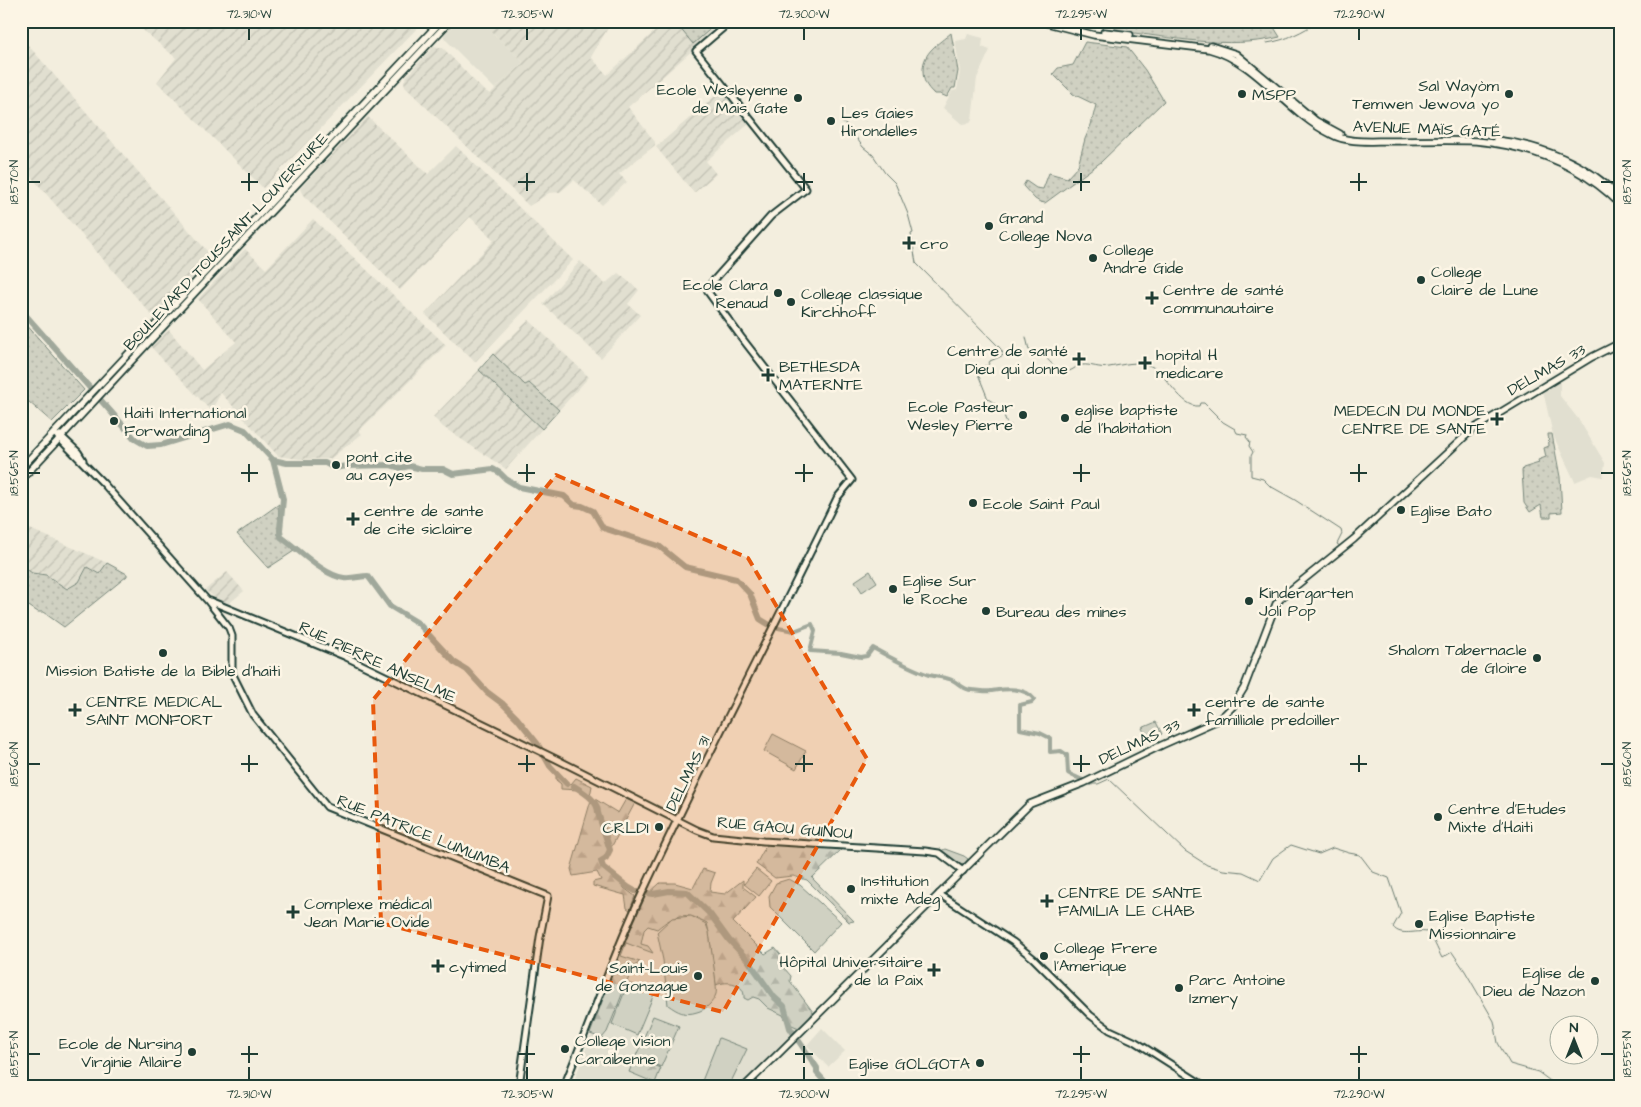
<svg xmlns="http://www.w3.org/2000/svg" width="1641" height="1107" font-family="'Architects Daughter',sans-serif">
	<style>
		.built { fill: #e1dfd0 }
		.industrial { fill: url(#industrial-furrows) }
		.grass { fill: url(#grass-dots); stroke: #78877b }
		.forest { fill: url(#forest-firs); stroke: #78877b }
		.park { fill: #d0d1c2; stroke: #78877b }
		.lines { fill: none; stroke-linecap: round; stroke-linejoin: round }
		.stream { stroke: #6c7d72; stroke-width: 1 }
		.canal { stroke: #a0a89b; stroke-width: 4 }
		.river { stroke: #a0a89b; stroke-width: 6 }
		.tertiary-casing { stroke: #1f3d34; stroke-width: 9 }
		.secondary-casing { stroke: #1f3d34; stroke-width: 9 }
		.tertiary { stroke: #fcf5e5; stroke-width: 5 }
		.secondary { stroke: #fcf5e5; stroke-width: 5.5 }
		.marked { fill: #e8590c; fill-opacity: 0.2; stroke: #e8590c; stroke-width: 4; stroke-dasharray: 10 6; stroke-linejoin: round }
		.ticks { fill: none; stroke: #1f3d34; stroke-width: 2 }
		.poi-dot { fill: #1f3d34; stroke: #fcf5e5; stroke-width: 2 }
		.labels { text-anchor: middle; stroke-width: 5; stroke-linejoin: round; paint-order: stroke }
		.poi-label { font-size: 16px; fill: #1f3d34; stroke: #fcf5e5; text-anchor: start }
		.street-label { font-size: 16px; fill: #1f3d34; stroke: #fcf5e5 }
		.neatline { fill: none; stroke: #1f3d34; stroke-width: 2 }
		.ticks-label { font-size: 12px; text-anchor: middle; fill: #1f3d34 }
	</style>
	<defs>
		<pattern id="industrial-furrows" width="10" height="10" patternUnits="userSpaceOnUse" patternTransform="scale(1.25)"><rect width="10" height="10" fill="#e1dfd0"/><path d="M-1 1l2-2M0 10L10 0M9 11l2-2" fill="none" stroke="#c1c0b3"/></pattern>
		<pattern id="grass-dots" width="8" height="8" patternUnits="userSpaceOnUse" patternTransform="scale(1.25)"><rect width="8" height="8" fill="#d0d1c2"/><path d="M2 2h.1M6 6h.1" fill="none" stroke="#b2b4a7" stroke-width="1.8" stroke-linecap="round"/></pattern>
		<pattern id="forest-firs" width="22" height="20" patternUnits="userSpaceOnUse" patternTransform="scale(1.25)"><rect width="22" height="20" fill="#d0d1c2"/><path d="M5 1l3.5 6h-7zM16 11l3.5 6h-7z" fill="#b2b4a7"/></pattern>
	</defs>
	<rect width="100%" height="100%" fill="#f3eede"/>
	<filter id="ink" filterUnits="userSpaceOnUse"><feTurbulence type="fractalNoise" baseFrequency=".02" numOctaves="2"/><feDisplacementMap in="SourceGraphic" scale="10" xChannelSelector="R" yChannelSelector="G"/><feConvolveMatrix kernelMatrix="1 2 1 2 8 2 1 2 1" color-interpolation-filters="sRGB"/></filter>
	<g filter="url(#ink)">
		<g class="built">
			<polygon points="457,21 481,21 523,62 495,89 444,38 444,35"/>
			<polygon points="968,34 983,38 982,47 990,50 977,78 972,120 970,123 962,124 943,108 952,91 957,90 960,71 955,41 966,39"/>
			<polygon points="1560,381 1560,396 1579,420 1605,463 1603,477 1592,475 1575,482 1553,435 1543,391"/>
			<polygon points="651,885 719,900 728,922 802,998 813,1015 742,1086 572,1086 637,914"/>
			<polygon points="822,1028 845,1051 828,1067 807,1045"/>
		</g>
		<g class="industrial">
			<polygon points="135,21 424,21 263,188 157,82 176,58 137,25"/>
			<polygon points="481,21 612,21 591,57 607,75 666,21 726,21 628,107 655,142 655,145 619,174 627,182 602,205 574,180 560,192 549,193 529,206 405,87 404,81 407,76 434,46 443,48 482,89 490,94 523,62"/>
			<polygon points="21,37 214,259 156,320 21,165"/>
			<polygon points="722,90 751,122 706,161 716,174 694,193 656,147"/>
			<polygon points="368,117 428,174 456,146 573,260 475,362 425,314 494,240 470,217 400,290 303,195 300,189"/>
			<polygon points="313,219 446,345 359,431 362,434 330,459 300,459 278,456 221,393 211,411 151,347 169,330 202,370 236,342 198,299 245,249 266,269"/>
			<polygon points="580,261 605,284 618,273 639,290 628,304 640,315 601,358 543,304"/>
			<polygon points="529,320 589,377 559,410 529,383 525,385 493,354"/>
			<polygon points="479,370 542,429 506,469 443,427 433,417"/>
			<polygon points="21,525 87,554 107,563 99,574 87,567 79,582 67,589 46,575 32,573 21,565"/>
			<polygon points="227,572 244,591 226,606 205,590"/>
		</g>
		<g class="grass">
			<polygon points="674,21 713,21 716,24 693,44"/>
			<path d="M1109 21H1270L1280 37C1227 50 1171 37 1118 31Z"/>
			<path d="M951 33 958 71 955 88H952L947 97 940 94H934C926 86 923 81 923 70 923 52 938 44 951 33Z"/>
			<polygon points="1085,42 1127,47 1145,70 1164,101 1101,162 1045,203 1040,202 1035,199 1023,186 1026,181 1036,188 1043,189 1049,173 1067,178 1078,166 1085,139 1091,125 1096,105 1073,94 1053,74 1058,68 1073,65"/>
			<polygon points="24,322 84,390 52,422 21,395 21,324"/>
			<polygon points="493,354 525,385 529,383 559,410 542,429 479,370"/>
			<polygon points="1548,434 1552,434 1560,477 1562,512 1551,513 1551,517 1543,517 1541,505 1530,512 1524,503 1522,471 1523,468 1539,463 1538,460 1546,457 1544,448 1549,446"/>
			<polygon points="279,504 278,535 294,551 268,568 237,534"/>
			<polygon points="107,563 127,574 127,576 64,627 43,612 38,612 21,601 21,565 32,573 46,575 67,589 79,582 87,567 99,574"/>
		</g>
		<g class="forest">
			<polygon points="556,776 571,784 576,778 592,786 590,796 618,813 626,799 635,803 606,857 599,861 601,867 613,875 622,883 624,888 635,896 630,910 627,908 625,895 593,886 593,882 601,880 597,872 573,876 571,869 591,800 578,790 561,789 561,784 556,780"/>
			<polygon points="767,844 843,848 812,878 854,921 849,922 807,880 793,876 775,878 756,864"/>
			<path d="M703 869 715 873 711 883 710 892 725 894 743 880V887L756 897 733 922 765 954 775 948 785 960 784 968 791 976 790 981 813 1012 806 1023 799 1028 787 1023 783 1015 768 1008 759 999 753 997 748 1000 744 998C745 983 728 980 716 985L709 933 707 923C685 911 675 914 657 929L648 926 644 930 641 944 648 946 653 953 626 943 621 956 640 962 633 967 607 1032 602 1038 590 1034 621 951 645 897 660 883H675L693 888Z"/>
			<polygon points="635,1057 661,1068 655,1083 629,1072"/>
		</g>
		<g class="park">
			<polygon points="870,571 877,582 862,592 855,581"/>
			<polygon points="1156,722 1162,734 1148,740 1142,728"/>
			<polygon points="773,734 806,751 796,769 764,751"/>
			<polygon points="945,849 964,856 968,859 963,865 958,864 941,851"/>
			<polygon points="756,869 771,881 759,896 744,884"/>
			<polygon points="789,879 800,885 841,922 814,951 770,907 769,896 776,883"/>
			<path d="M691 916 706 924 709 932C710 943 718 988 716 994 713 1003 705 1010 697 1012 685 1016 678 1012 668 1005L663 960 657 932 672 918Z"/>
			<polygon points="628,983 654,994 637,1035 612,1024"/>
			<polygon points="653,1016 679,1026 661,1067 636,1056"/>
			<polygon points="719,1038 747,1049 729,1086 700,1086"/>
		</g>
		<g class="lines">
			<g class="stream">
				<path d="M1267 43C1287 40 1302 32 1319 21"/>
				<polyline points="841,122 847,125 863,147 873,155 885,173 895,183 908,214 913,233 911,234 916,263 1000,348 1004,355 990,361 988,365 976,369 988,399 994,403 1004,415 1007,424 1011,425"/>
				<path d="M1026 337 1029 350C1034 352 1041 354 1046 358 1052 363 1056 370 1064 371 1071 373 1075 366 1082 365 1091 364 1100 369 1109 367 1123 365 1137 360 1151 366 1166 374 1182 408 1199 406L1200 403H1204L1223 422 1235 429 1237 433 1247 435 1246 437 1250 442 1249 446 1253 452 1251 456V476L1263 479 1270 486 1295 500 1341 530 1342 534 1337 544 1340 546"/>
				<path d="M1091 784H1098L1109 779 1185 851 1207 865 1223 870 1243 872 1260 880 1273 858 1291 845 1319 854 1333 848 1349 853 1360 855 1373 872 1389 878 1401 913 1393 927C1401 937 1415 930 1427 932 1434 939 1437 949 1442 958L1452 952 1465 971 1494 1021 1498 1043 1510 1064 1538 1072 1557 1086"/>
				<polyline points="836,1083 855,1086"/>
			</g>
			<path class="canal" d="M773 627 794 631 812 624 815 631 810 651 841 653 861 657 867 656 873 648C891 658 909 668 929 675 936 677 945 677 952 680 959 683 963 690 972 690 978 690 986 692 991 691 1006 689 1023 686 1034 699L1032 702 1020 705V729L1040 733 1050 738V752L1061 751 1067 755 1068 773C1075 778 1084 779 1091 784"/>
			<g class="river">
				<polyline points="21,310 135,439 147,446 161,445 230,424 245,430 273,460 287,463 325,463 334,468 347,466 390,465 400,468 409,466 422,469 443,469 453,474 493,469 500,473 506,479 519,487 564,496 574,505 582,506 593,511 603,528 659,546 685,567 736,579 750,594 760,619 773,627"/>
				<path d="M273 460 283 499 280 530 281 537C298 549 324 576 344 578 353 579 360 576 368 576L390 606 418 623 454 662 467 670 487 692 503 704 517 718 537 743 550 766 567 784"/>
				<path d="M574 786C584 793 598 800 598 813L610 850 606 858 601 861 603 867 628 887 635 891 653 894 669 891 687 892 710 914 729 940 748 960 774 997 784 1006 790 1028 817 1068V1073L826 1083H836"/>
			</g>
			<defs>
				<g id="tertiary">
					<polyline points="54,433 103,483 207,600 229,628 232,636 232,673 253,715 327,807 548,896 540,937 519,1086"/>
					<polyline points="60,435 78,452 83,460"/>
					<polyline points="210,601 344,656 556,759 697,830 713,836 763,841 925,851 939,853 963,871"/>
					<polyline points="939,894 1013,942 1033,958 1090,1015 1110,1030 1136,1042 1205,1086"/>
					<path d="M564 1086C590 1024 611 960 639 900 702 764 772 632 837 498L852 480 741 337 708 292V287L715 279 771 216 806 189 696 51 731 21"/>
				</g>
				<g id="secondary">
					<path d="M1039 21 1094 35 1209 49C1258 62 1286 112 1331 134 1347 143 1369 141 1387 141 1417 141 1446 140 1476 141 1530 146 1581 165 1620 204"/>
					<polyline points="1054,21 1071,26"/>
					<polyline points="1104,32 1130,35"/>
					<polyline points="1211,46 1236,54 1316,121 1340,134"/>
					<path d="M1496 140C1541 145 1588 164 1620 198"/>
					<polyline points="21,468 441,21"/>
					<polyline points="21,480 214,272 450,21"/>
					<polyline points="745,1086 776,1056 1030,804 1084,783 1162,745 1216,721 1225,714 1233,706 1244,688 1276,604 1282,597 1354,539 1473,429 1592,357 1620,343"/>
				</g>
			</defs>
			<use href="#tertiary" class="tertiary-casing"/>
			<use href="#secondary" class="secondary-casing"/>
			<use href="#tertiary" class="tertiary"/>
			<use href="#secondary" class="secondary"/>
		</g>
	</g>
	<path class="marked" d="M556 475 748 558 867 759 723 1012 381 923 373 700Z"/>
	<path class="ticks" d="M249 28V40M527 28V40M804 28V40M1081 28V40M1359 28V40M249 173V191M527 173V191M804 173V191M1081 173V191M1359 173V191M28 182H40M241 182H258M518 182H535M795 182H813M1073 182H1090M1350 182H1367M1601 182H1614M249 464V482M527 464V482M804 464V482M1081 464V482M1359 464V482M28 473H40M241 473H258M518 473H535M795 473H813M1073 473H1090M1350 473H1367M1601 473H1614M249 755V772M527 755V772M804 755V772M1081 755V772M1359 755V772M28 764H40M241 764H258M518 764H535M795 764H813M1073 764H1090M1350 764H1367M1601 764H1614M249 1046V1063M527 1046V1063M804 1046V1063M1081 1046V1063M1359 1046V1063M28 1054H40M241 1054H258M518 1054H535M795 1054H813M1073 1054H1090M1350 1054H1367M1601 1054H1614M249 1067V1080M527 1067V1080M804 1067V1080M1081 1067V1080M1359 1067V1080"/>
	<g class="poi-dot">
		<circle cx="1242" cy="94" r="5"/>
		<circle cx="1509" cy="94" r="5"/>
		<circle cx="798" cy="98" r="5"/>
		<circle cx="831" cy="121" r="5"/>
		<circle cx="989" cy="226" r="5"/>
		<path d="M906.5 235.5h5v5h5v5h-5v5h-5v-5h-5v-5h5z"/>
		<circle cx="1093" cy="258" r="5"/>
		<circle cx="1421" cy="280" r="5"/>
		<circle cx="778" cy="293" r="5"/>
		<path d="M1149.5 290.5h5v5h5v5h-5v5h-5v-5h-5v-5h5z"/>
		<circle cx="791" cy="302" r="5"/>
		<path d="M1076.5 351.5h5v5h5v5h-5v5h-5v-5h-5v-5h5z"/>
		<path d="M1142.5 355.5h5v5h5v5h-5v5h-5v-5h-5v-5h5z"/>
		<path d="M765.5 367.5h5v5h5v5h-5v5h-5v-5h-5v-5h5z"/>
		<circle cx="1023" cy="415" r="5"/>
		<circle cx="1065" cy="418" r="5"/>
		<path d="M1494.5 411.5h5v5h5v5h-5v5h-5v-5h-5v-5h5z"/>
		<circle cx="114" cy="421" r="5"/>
		<circle cx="336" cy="465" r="5"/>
		<circle cx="973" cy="503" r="5"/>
		<circle cx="1401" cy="510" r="5"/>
		<path d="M350.5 511.5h5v5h5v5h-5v5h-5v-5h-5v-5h5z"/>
		<circle cx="893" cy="589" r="5"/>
		<circle cx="1249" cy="601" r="5"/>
		<circle cx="986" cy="611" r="5"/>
		<circle cx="163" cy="653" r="5"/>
		<circle cx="1537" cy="658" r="5"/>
		<path d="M72.5 702.5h5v5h5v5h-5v5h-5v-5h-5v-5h5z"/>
		<path d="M1191.5 702.5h5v5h5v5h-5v5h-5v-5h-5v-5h5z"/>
		<circle cx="1438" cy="817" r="5"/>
		<circle cx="659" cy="827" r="5"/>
		<circle cx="851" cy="889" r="5"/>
		<path d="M1044.5 893.5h5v5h5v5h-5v5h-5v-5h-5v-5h5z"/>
		<path d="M290.5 904.5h5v5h5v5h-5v5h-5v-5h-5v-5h5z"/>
		<circle cx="1419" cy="924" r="5"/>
		<circle cx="1044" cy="956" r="5"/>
		<path d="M435.5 958.5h5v5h5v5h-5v5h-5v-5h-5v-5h5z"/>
		<path d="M931.5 962.5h5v5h5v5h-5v5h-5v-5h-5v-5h5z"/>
		<circle cx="698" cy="976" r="5"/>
		<circle cx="1595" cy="981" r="5"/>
		<circle cx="1179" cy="988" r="5"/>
		<circle cx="565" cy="1049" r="5"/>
		<circle cx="192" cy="1052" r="5"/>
		<circle cx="980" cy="1063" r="5"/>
	</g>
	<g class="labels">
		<g class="poi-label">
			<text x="1499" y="91" text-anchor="end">Sal Wayòm<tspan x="1499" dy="18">Temwen Jewova yo</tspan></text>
			<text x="788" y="95" text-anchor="end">Ecole Wesleyenne<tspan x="788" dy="18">de Mais Gate</tspan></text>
			<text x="1252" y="100">MSPP</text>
			<text x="841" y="118">Les Gaies<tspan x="841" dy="18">Hirondelles</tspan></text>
			<text x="999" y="223">Grand<tspan x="999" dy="18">College Nova</tspan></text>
			<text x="920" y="249">cro</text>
			<text x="1103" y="255">College<tspan x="1103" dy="18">Andre Gide</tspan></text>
			<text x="1431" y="277">College<tspan x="1431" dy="18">Claire de Lune</tspan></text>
			<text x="768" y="290" text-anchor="end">Ecole Clara<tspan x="768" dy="18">Renaud</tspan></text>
			<text x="1163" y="295">Centre de santé<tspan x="1163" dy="18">communautaire</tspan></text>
			<text x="801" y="299">College classique<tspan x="801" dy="18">Kirchhoff</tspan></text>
			<text x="1068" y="356" text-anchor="end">Centre de santé<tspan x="1068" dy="18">Dieu qui donne</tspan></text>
			<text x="1156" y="360">hopital H<tspan x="1156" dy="18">medicare</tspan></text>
			<text x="779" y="372">BETHESDA<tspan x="779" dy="18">MATERNTE</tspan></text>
			<text x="1013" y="412" text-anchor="end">Ecole Pasteur<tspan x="1013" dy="18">Wesley Pierre</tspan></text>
			<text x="1075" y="415">eglise baptiste<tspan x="1075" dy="18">de l'habitation</tspan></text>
			<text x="1486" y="416" text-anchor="end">MEDECIN DU MONDE<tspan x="1486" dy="18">CENTRE DE SANTE</tspan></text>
			<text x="124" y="418">Haiti International<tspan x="124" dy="18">Forwarding</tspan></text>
			<text x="346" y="462">pont cite<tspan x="346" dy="18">au cayes</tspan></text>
			<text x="983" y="509">Ecole Saint Paul</text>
			<text x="364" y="516">centre de sante<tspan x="364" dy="18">de cite siclaire</tspan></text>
			<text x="1411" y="516">Eglise Bato</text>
			<text x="903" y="586">Eglise Sur<tspan x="903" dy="18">le Roche</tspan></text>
			<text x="1259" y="598">Kindergarten<tspan x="1259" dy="18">Joli Pop</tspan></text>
			<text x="996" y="617">Bureau des mines</text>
			<text x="1527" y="655" text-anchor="end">Shalom Tabernacle<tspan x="1527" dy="18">de Gloire</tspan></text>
			<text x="163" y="676" text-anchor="middle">Mission Batiste de la Bible d'haiti</text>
			<text x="86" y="707">CENTRE MEDICAL<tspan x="86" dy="18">SAINT MONFORT</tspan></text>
			<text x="1205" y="707">centre de sante<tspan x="1205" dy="18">familliale predoiller</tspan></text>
			<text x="1448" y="814">Centre d'Etudes<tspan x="1448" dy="18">Mixte d'Haiti</tspan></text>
			<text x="649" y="833" text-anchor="end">CRLDI</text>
			<text x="861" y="886">Institution<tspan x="861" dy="18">mixte Adeg</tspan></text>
			<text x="1058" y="898">CENTRE DE SANTE<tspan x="1058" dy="18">FAMILIA LE CHAB</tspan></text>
			<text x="304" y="909">Complexe médical<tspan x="304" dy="18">Jean Marie Ovide</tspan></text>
			<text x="1429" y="921">Eglise Baptiste<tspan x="1429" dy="18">Missionnaire</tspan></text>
			<text x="1054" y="953">College Frere<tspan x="1054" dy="18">l'Amerique</tspan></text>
			<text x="923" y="967" text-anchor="end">Hôpital Universitaire<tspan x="923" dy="18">de la Paix</tspan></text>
			<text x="449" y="972">cytimed</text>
			<text x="688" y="973" text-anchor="end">Saint-Louis<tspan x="688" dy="18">de Gonzague</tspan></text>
			<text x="1585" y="978" text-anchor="end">Eglise de<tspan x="1585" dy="18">Dieu de Nazon</tspan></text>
			<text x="1189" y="985">Parc Antoine<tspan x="1189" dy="18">Izmery</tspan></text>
			<text x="575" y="1046">College vision<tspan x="575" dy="18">Caraibenne</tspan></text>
			<text x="182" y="1049" text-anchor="end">Ecole de Nursing<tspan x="182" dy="18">Virginie Allaire</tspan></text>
			<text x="970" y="1069" text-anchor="end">Eglise GOLGOTA</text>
		</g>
		<g class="street-label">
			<text transform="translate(1427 128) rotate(2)" y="6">AVENUE MAÏS GATÉ</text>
			<text transform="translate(225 241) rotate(-47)" y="6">BOULEVARD TOUSSAINT LOUVERTURE</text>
			<text transform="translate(1546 369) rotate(-30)" y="6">DELMAS 33</text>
			<text transform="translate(378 661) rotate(25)" y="6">RUE PIERRE ANSELME</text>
			<text transform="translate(1139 741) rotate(-25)" y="6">DELMAS 33</text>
			<text transform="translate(687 773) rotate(-64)" y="6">DELMAS 31</text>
			<text transform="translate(785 827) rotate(5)" y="6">RUE GAOU GUINOU</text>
			<text transform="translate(424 833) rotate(22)" y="6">RUE PATRICE LUMUMBA</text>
		</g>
	</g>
	<rect width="1641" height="1107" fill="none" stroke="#fcf5e5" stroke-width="55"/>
	<g transform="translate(1574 1040)"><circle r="24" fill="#fcf5e5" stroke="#a4ab9e"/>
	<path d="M0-4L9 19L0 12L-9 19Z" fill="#1f3d34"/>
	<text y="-8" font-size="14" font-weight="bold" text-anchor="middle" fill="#1f3d34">N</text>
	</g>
	<rect x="28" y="28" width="1586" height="1052" class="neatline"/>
	<g class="ticks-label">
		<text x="249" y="18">72.310°W</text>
		<text x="527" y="18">72.305°W</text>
		<text x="804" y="18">72.300°W</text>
		<text x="1081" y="18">72.295°W</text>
		<text x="1359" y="18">72.290°W</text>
		<text transform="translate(14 182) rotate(-90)" y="4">18.570°N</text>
		<text transform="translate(1627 182) rotate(-90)" y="4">18.570°N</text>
		<text transform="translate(14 473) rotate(-90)" y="4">18.565°N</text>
		<text transform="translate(1627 473) rotate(-90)" y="4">18.565°N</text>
		<text transform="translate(14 764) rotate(-90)" y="4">18.560°N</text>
		<text transform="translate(1627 764) rotate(-90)" y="4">18.560°N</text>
		<text transform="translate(14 1054) rotate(-90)" y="4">18.555°N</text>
		<text transform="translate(1627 1054) rotate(-90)" y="4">18.555°N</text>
		<text x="249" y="1098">72.310°W</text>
		<text x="527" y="1098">72.305°W</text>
		<text x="804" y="1098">72.300°W</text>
		<text x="1081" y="1098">72.295°W</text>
		<text x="1359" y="1098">72.290°W</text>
	</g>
</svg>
